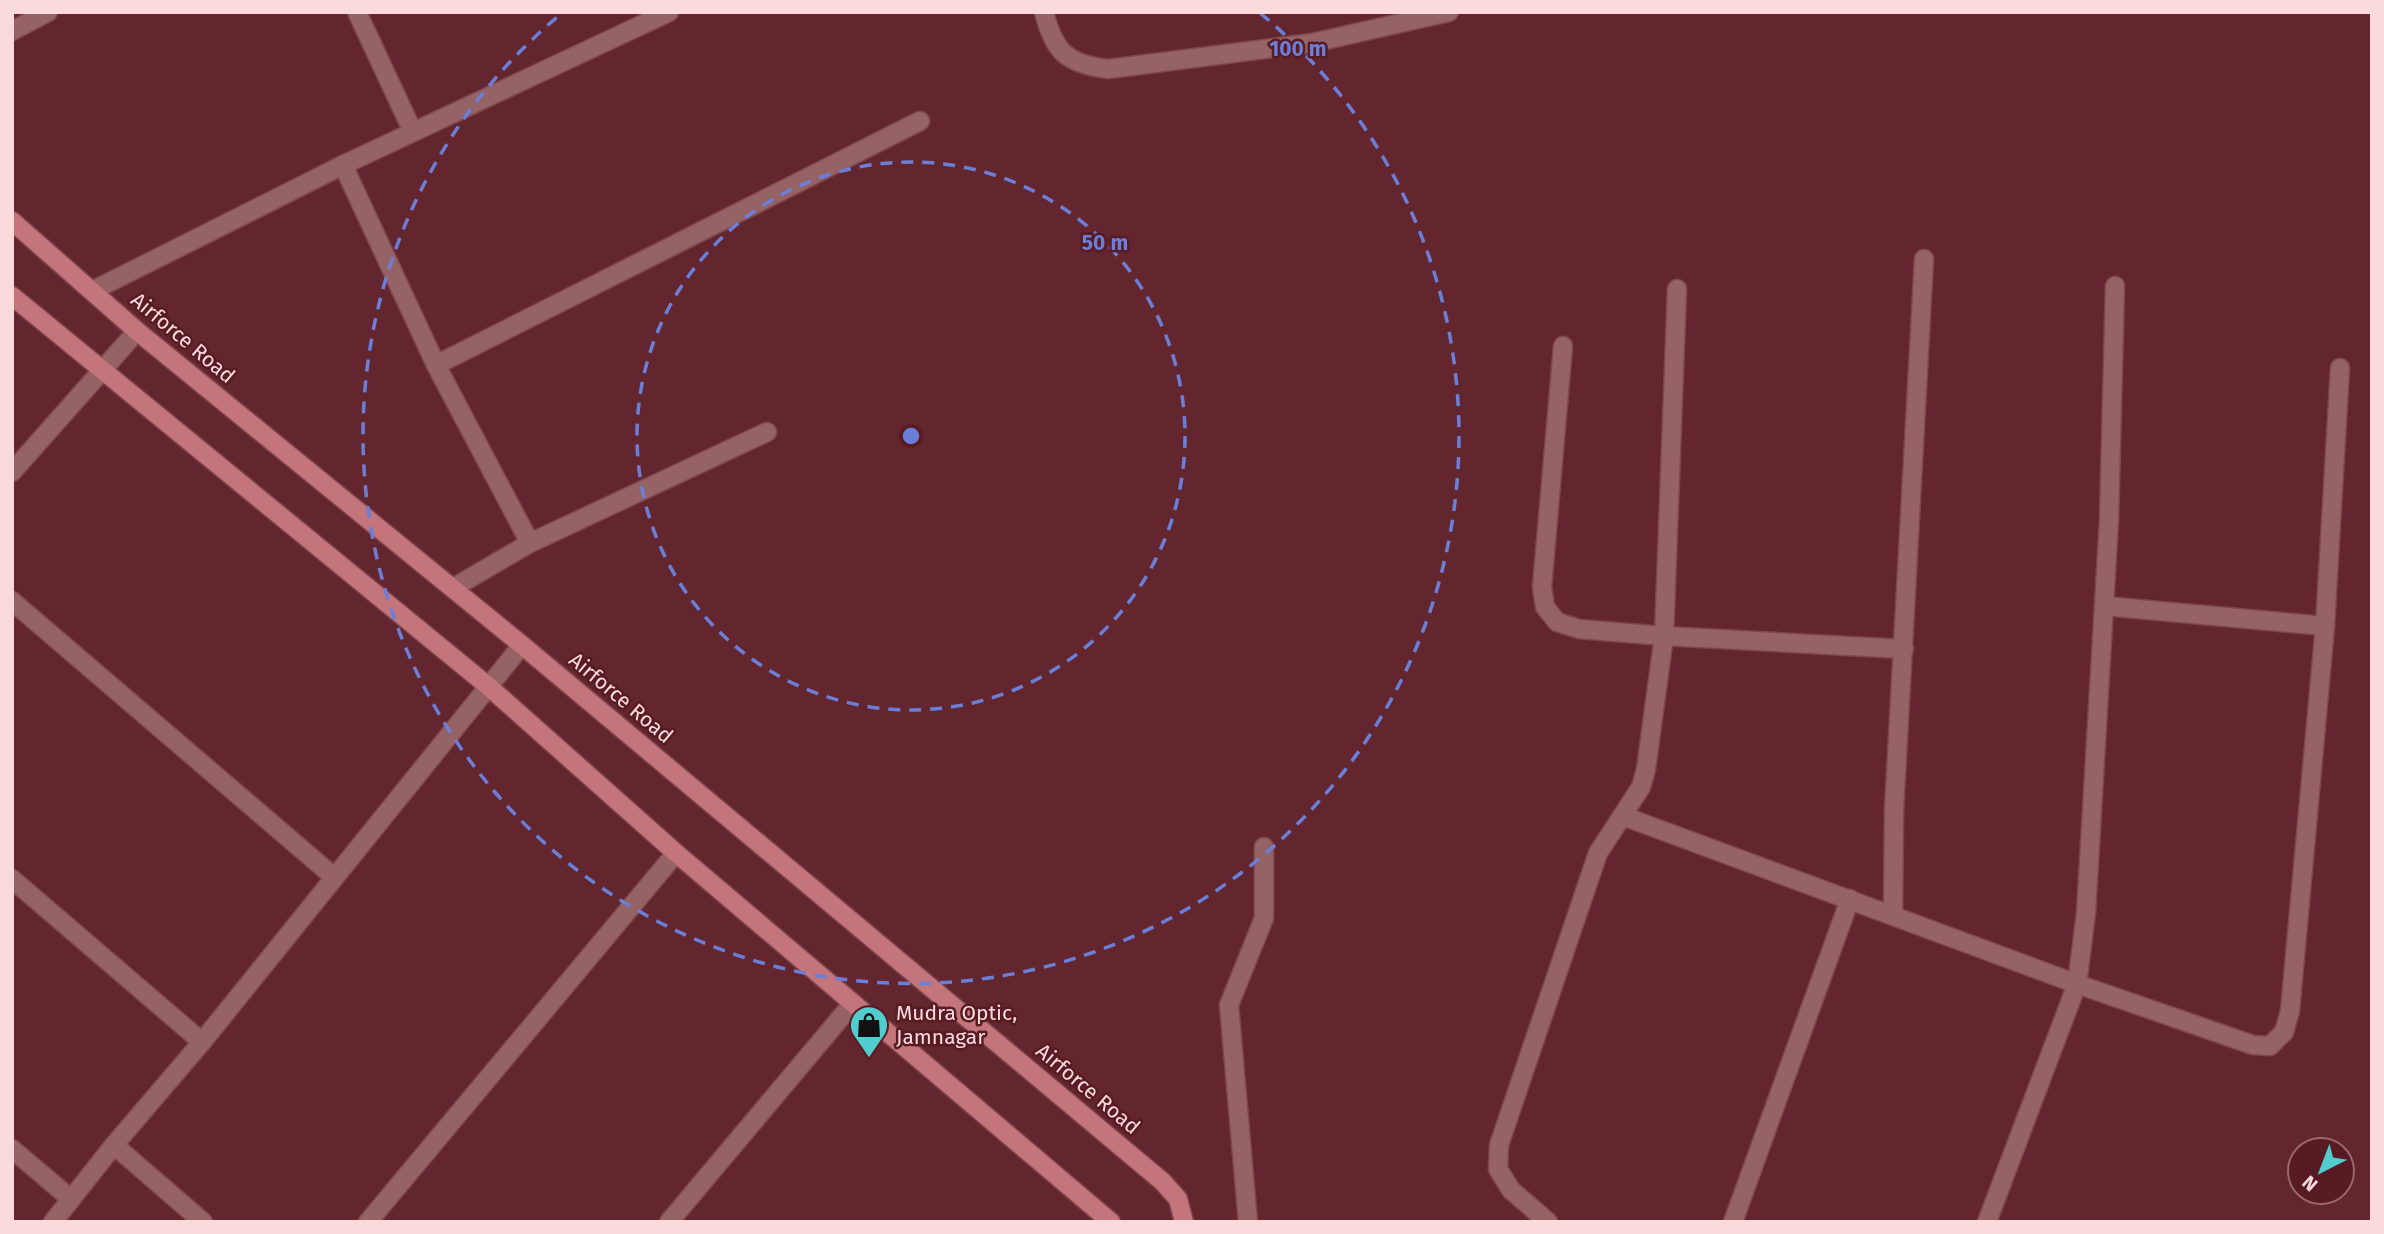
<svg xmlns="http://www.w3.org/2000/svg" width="2384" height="1234" font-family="'Fira Sans',sans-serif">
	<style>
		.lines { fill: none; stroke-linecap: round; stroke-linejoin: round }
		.street-casing { stroke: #7f464d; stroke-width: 21 }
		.secondary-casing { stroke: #7f464d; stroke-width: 21 }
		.street { stroke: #956265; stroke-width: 18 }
		.secondary { stroke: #c4747b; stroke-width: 18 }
		.ring { fill: none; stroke: #6b7fd9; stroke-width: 3.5; stroke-dasharray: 12 9 }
		.labels { text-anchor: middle; stroke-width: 5; stroke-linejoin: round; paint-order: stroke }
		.street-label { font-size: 21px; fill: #fbdadc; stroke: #581b24 }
		.poi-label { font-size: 21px; fill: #fbdadc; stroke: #581b24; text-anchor: start }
		.centre { fill: #6b7fd9; stroke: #581b24; stroke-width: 3.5 }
		.ring-label { font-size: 21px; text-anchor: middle; font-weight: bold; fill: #6b7fd9; stroke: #581b24; stroke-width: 5; stroke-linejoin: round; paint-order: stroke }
	</style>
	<rect width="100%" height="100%" fill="#64262e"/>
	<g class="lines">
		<defs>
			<g id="street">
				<polyline points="357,12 413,132"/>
				<path d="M1044 12C1054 52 1067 64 1108 69L1312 43 1449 12"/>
				<polyline points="12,31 48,12"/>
				<polyline points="343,165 436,365 530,543"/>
				<polyline points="92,291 343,165 669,12"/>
				<polyline points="1563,346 1542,587 1545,607 1557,622 1579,629 1664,636 1904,649"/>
				<polyline points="436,365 920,121"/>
				<polyline points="12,472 137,331"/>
				<polyline points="453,588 530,543 767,432"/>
				<polyline points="12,601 334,877"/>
				<polyline points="2104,606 2325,626"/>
				<polyline points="1623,816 2077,984 2253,1045 2270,1046 2284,1032 2290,1011 2325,626 2340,368"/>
				<polyline points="12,879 202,1042"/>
				<polyline points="1893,915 1894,811 1924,259"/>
				<polyline points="114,1145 203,1222"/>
				<polyline points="12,1149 71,1199"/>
				<polyline points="53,1222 114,1145 202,1042 522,645"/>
				<polyline points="368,1222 676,853"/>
				<polyline points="669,1222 853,1003"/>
				<polyline points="1248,1222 1229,1005 1264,918 1264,847"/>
				<polyline points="1548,1222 1511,1190 1498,1169 1499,1145 1598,853 1641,787 1646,769 1664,636 1677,289"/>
				<polyline points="1733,1222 1850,899"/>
				<polyline points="1987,1222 2077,984 2086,913 2109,520 2115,286"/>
			</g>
			<g id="secondary">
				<polyline points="12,221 137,331 522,645 1163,1182 1178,1199 1184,1222"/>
				<polyline points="12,296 488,686 676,853 1111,1222"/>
			</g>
		</defs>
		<use href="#street" class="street-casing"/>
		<use href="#secondary" class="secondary-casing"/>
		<use href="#street" class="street"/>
		<use href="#secondary" class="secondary"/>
	</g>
	<g class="ring">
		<circle cx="911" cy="436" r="274"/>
		<path d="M1260 13A548 548 0 1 1 562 13"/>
	</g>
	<defs>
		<symbol id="shop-pin" viewBox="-11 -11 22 30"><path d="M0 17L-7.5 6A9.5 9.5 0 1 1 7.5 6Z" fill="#52cdcd" stroke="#581b24"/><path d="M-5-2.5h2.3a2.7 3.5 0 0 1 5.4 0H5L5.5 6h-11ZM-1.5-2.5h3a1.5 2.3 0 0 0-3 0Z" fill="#111"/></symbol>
	</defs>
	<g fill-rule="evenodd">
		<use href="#shop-pin" x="847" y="1003" width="44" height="60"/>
	</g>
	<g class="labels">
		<g class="street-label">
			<text transform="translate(183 338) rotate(40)" y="7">Airforce Road</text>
			<text transform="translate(621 698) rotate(40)" y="7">Airforce Road</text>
			<text transform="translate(1088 1089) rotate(40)" y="7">Airforce Road</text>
		</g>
		<g class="poi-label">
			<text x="896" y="1020">Mudra Optic,<tspan x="896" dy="24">Jamnagar</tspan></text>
		</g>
	</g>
	<circle cx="911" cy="436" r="10" class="centre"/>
	<g class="ring-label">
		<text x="1298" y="56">100 m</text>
		<text x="1105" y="250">50 m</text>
	</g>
	<rect width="2384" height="1234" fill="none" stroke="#fbdadc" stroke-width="28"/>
	<g transform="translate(2321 1171) rotate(222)"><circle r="33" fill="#581b24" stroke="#99676e" stroke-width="2"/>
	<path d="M0-5L12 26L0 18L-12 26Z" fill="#52cdcd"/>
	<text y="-10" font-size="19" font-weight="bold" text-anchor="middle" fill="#fbdadc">N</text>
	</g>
</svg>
